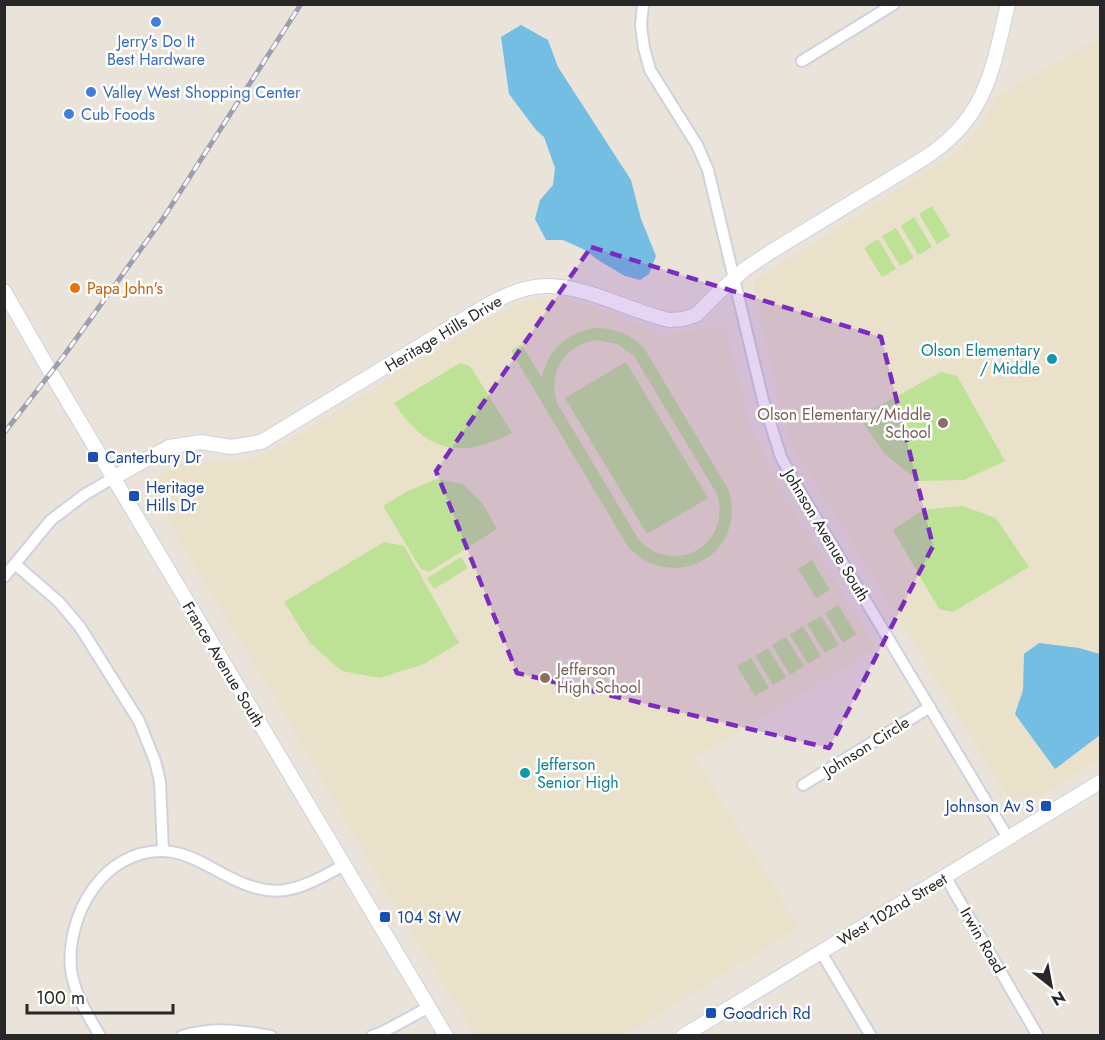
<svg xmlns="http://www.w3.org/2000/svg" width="1105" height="1040" font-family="Jost,sans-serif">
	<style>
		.education { fill: #e9e1ca }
		.pitch { fill: #bde296; fill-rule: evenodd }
		.water { fill: #74bee3 }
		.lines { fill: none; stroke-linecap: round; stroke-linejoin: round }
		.street-casing { stroke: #cfd1df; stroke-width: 14 }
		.secondary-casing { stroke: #cfd1df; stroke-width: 16 }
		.street { stroke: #fff; stroke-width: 10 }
		.secondary { stroke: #fff; stroke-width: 14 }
		.rail-casing { stroke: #9d9fb0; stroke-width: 5 }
		.rail { stroke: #fff; stroke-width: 3; stroke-dasharray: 9; stroke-linecap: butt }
		.marked { fill: #7b2cbf; fill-opacity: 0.2; stroke: #7b2cbf; stroke-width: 4.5; stroke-dasharray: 12 8; stroke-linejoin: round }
		.shop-dot { fill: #3f7fe0; stroke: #fff; stroke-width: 2 }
		.food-dot { fill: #e8710a; stroke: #fff; stroke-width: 2 }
		.culture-dot { fill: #0f9aa8; stroke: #fff; stroke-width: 2 }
		.education-dot { fill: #8d6e63; stroke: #fff; stroke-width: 2 }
		.transit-dot { fill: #1a4fb4; stroke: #fff; stroke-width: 2 }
		.labels { text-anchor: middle; stroke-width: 5; stroke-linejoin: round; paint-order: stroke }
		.shop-label { font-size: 16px; fill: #366cbe; stroke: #fff; text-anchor: start }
		.food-label { font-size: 16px; fill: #c56008; stroke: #fff; text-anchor: start }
		.street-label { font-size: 16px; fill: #272727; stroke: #fff }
		.culture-label { font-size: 16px; fill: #0d838f; stroke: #fff; text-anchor: end }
		.education-label { font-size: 16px; fill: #785e54; stroke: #fff; text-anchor: end }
		.transit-label { font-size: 16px; fill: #164399; stroke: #fff; text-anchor: start }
	</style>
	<rect width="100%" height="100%" fill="#e9e3da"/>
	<g class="education">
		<polygon points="1100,37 1100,759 1034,800 1008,797 792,444 779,402 753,282 960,150 979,127 996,98"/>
		<polygon points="562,297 629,320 665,336 711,327 724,332 731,349 749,425 783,495 876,648 695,758 799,927 625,1035 475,1035 375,872 281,708 180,541 149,481 181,464 246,461 276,449 488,318 524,302"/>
	</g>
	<g class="pitch">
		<polygon points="932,206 950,236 937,244 919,214"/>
		<polygon points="914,217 932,247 918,255 901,226"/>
		<polygon points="896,228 914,258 900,266 882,236"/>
		<polygon points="878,239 896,269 882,277 864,248"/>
		<path d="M595 328C615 328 630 334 644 348L728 489C749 552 676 595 629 548L511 351 521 344 542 378C548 350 567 332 595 328ZM596 340 617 344 634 356 717 494C732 544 676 578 639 540L557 403C547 372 565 345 596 340Z"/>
		<polygon points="626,362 708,498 647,534 565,398"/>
		<path d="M460 363 470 366 512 433C458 460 427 452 394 403Z"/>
		<polygon points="941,372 957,376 1005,461 964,480 918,481 884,453 859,417"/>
		<polygon points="436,479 463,484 483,504 497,529 429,572 421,569 383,506 408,491"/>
		<polygon points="962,506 996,518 1029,567 953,612 939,609 893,530 923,510"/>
		<polygon points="384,542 404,546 459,643 424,664 380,678 342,671 310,643 284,602"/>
		<polygon points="461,557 468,568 434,589 427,578"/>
		<polygon points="812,560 830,590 816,598 798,569"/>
		<polygon points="838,605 856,634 843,643 825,613"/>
		<polygon points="821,616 839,645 825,653 807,624"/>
		<polygon points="803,626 821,656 808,664 790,635"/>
		<polygon points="786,637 804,666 790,675 772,645"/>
		<polygon points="768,648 786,677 773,685 755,656"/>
		<polygon points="751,658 769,688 755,696 737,666"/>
	</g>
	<g class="water">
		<polygon points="521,25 548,40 558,67 631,180 641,219 656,256 649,274 640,280 625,276 598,260 585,250 563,240 546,240 535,219 540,200 553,185 555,168 544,137 536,130 509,94 501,37"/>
		<polygon points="1039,643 1079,648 1100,654 1100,735 1055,769 1015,714 1023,690 1024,654"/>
	</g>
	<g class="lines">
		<defs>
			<g id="street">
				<polyline points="643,4 641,26 644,48 650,70 697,145 708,170 763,400 781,457 795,483 1008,838"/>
				<polyline points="802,61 894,4"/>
				<polyline points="15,564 59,602 80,627 139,721 155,761 160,782 163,851"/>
				<polyline points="4,577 51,520 84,495 113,478"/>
				<polyline points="803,785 930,707"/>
				<polyline points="945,876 1038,1036"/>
				<polyline points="821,952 871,1036"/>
				<path d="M100 1036C88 1015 74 994 71 969 66 915 103 850 163 851 182 852 198 860 214 869 271 901 289 896 344 865"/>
				<path d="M182 1036C213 1027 240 1030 271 1036"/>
				<polyline points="372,1036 383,1032 429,1007"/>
			</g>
			<g id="secondary">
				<polyline points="4,291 51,373 446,1036"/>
				<path d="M113 478 169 447 201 442 231 447 261 442 489 304C507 294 526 286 547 286 587 286 630 311 669 320L683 319 696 315 719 292 745 269 772 251 923 159C986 119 992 72 1008 4"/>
				<polyline points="683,1036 1100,782"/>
			</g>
		</defs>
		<use href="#street" class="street-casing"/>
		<use href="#secondary" class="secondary-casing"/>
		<use href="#street" class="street"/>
		<use href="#secondary" class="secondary"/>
		<defs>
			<polyline id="rail" points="4,433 63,357 164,217 301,4"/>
		</defs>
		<use href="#rail" class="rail-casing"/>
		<use href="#rail" class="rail"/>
	</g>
	<path class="marked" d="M591 247 881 337 933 546 829 748 517 673 436 471Z"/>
	<g class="shop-dot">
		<circle cx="156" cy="22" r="6"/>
		<circle cx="91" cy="92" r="6"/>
		<circle cx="69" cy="114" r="6"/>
	</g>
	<circle class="food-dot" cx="75" cy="288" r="6"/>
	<g class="culture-dot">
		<circle cx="1052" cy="359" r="6"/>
		<circle cx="525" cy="773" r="6"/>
	</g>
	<g class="education-dot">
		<circle cx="943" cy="423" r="6"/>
		<circle cx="545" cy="678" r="6"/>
	</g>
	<g class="transit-dot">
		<rect x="87" y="451" width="12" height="12" rx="3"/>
		<rect x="128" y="490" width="12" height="12" rx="3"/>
		<rect x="1040" y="800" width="12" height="12" rx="3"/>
		<rect x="379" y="911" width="12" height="12" rx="3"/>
		<rect x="705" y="1007" width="12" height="12" rx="3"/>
	</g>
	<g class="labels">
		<g class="shop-label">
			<text x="156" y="47" text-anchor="middle">Jerry's Do It<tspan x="156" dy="18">Best Hardware</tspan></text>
			<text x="103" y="98">Valley West Shopping Center</text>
			<text x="81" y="120">Cub Foods</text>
		</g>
		<g class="food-label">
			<text x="87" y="294">Papa John's</text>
		</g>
		<g class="street-label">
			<text transform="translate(443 333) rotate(-31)" y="6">Heritage Hills Drive</text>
			<text transform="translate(827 535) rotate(59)" y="6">Johnson Avenue South</text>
			<text transform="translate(224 664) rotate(59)" y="6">France Avenue South</text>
			<text transform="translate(866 746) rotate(-32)" y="6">Johnson Circle</text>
			<text transform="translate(892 909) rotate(-31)" y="6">West 102nd Street</text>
			<text transform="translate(983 940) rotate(60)" y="6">Irwin Road</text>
		</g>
		<g class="culture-label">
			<text x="1040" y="356">Olson Elementary<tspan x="1040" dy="18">/ Middle</tspan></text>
			<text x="537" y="770" text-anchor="start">Jefferson<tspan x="537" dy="18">Senior High</tspan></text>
		</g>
		<g class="education-label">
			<text x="931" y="420">Olson Elementary/Middle<tspan x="931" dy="18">School</tspan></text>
			<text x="557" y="675" text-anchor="start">Jefferson<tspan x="557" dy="18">High School</tspan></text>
		</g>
		<g class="transit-label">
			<text x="105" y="463">Canterbury Dr</text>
			<text x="146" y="493">Heritage<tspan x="146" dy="18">Hills Dr</tspan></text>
			<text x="1034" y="812" text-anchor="end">Johnson Av S</text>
			<text x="397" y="923">104 St W</text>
			<text x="723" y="1019">Goodrich Rd</text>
		</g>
	</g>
	<rect width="1105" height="1040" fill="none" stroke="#272727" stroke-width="12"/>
	<g transform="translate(1051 986) rotate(149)" stroke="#ffffff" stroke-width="4.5" paint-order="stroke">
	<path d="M0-4.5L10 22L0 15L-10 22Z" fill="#272727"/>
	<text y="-9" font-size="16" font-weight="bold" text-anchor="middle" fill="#272727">N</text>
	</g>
	<path d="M27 1004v9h146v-9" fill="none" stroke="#272727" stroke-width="3"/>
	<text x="36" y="1004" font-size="18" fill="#272727" stroke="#ffffff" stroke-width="4.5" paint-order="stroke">100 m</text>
</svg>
